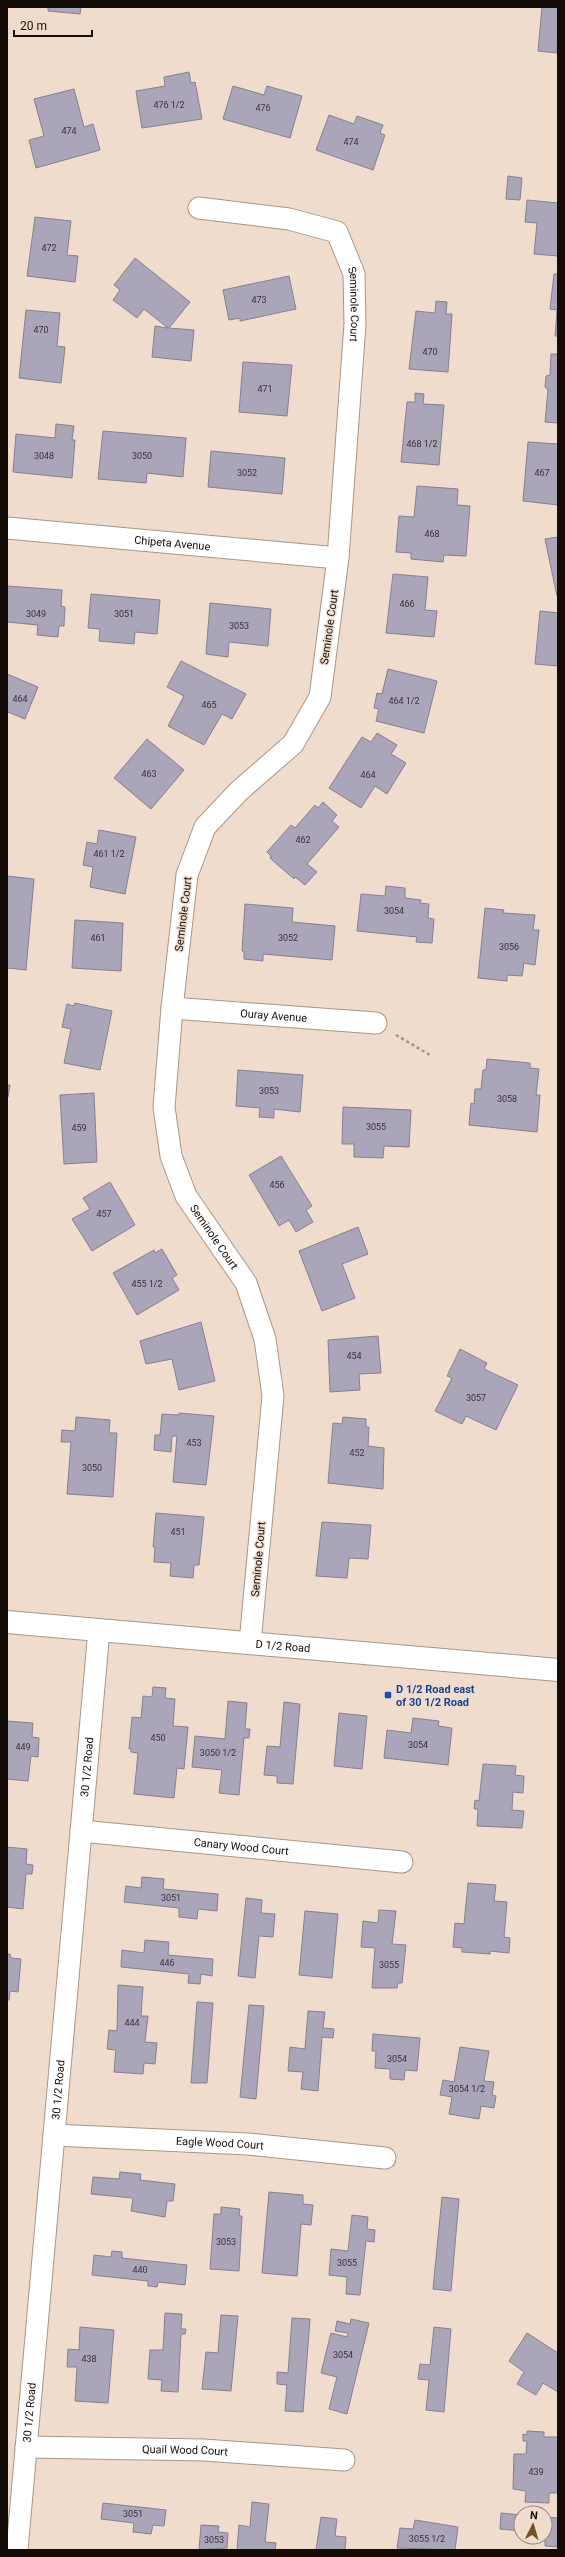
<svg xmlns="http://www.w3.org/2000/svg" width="565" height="2557" font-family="Roboto,sans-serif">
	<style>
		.building { fill: #aba5ba; stroke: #857f94 }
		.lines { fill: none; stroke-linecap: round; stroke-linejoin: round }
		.minor-casing { stroke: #a89687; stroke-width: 23 }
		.secondary-casing { stroke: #a89687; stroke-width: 24 }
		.path { stroke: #a09185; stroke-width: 2.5; stroke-dasharray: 3 3; stroke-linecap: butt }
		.minor { stroke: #fff; stroke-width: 21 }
		.secondary { stroke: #fff; stroke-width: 22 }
		.transit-dot { fill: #1a4fb4; stroke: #f0dccc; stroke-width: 1.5 }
		.labels { text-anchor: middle; stroke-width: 3; stroke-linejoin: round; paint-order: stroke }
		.number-label { font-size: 9px; fill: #393234 }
		.street-label { font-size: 11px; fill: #130c07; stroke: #f0dccc }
		.transit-label { font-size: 11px; font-weight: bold; fill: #164399; stroke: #f0dccc; text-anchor: start }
	</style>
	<rect width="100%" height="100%" fill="#f0dccc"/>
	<g class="building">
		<polygon points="48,7 81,7 80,14 48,11"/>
		<polygon points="542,7 558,7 557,53 538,51"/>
		<polygon points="189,72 191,83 195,82 202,119 142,128 136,91 165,86 164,77"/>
		<polygon points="233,86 264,95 267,86 302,96 290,138 223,119"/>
		<polygon points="74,89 84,127 93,124 100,150 36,168 29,140 44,136 34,99"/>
		<polygon points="329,115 354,124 357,116 383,125 380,133 385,135 373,170 316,150"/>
		<polygon points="508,176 522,178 520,200 506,199"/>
		<polygon points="527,200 558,203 558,256 534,254 537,223 525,222"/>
		<polygon points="35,217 71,221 67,255 78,256 75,282 27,276"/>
		<polygon points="135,258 190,302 169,328 194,330 191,361 152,357 155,326 168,328 144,309 137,318 113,300 120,290 114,285"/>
		<polygon points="554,274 558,274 558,336 555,336 557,310 550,309"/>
		<polygon points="289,276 296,309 240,321 240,318 229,320 223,290"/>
		<polygon points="436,301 447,302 446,314 452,314 448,372 409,369 416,311 435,313"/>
		<polygon points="26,310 60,313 57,346 65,347 61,383 19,378"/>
		<polygon points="551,354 558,354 558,423 545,422 548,390 545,387 546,376 550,375"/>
		<polygon points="243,362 292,365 287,416 239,412"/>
		<polygon points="415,393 424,394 423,404 444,405 439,465 401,462 407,402 415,402"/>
		<polygon points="56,424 74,426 72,440 75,440 72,478 13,472 16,434 55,438"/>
		<polygon points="103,431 186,438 183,477 147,473 146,483 98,479"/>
		<polygon points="528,442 558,444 558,505 523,501"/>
		<polygon points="211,451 285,458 282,494 208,487"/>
		<polygon points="417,486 458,489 457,505 470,506 466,556 444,555 443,562 411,559 411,553 396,552 399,516 414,517"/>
		<polygon points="558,537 558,596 557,596 545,539"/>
		<polygon points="393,574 428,577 425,610 437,611 434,637 386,633"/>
		<polygon points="7,586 62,590 61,606 65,607 64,626 59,626 58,637 37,635 38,625 7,622"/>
		<polygon points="91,594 160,600 157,634 135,632 134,644 99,641 100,629 88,628"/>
		<polygon points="210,603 271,609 268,646 229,642 228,657 206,654"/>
		<polygon points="540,611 558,613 558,666 535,664"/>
		<polygon points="181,661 246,694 232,719 222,714 204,745 168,726 184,696 167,687"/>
		<polygon points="388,669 437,681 424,733 376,721 379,709 374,708 377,693 382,694"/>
		<polygon points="7,674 38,687 25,719 8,712 7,714"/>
		<polygon points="377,733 397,745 391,754 406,763 387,794 375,786 361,808 329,788 362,737 371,742"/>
		<polygon points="147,739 184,770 151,809 114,778"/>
		<polygon points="323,802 337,815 332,821 339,827 307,864 317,872 305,885 295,877 294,879 270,858 271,856 267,852 291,825 295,828 315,805 318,808"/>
		<polygon points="99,830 136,837 125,894 90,887 93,867 83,865 87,842 97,844"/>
		<polygon points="7,876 34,879 26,970 7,968"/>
		<polygon points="386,886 405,888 405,898 421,900 420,903 429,904 428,918 434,919 432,943 416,942 417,937 357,931 361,894 385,896"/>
		<polygon points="245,904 293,908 292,922 335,926 332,960 263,954 263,961 244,959 244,951 242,951"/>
		<polygon points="485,908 504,910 503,913 535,915 533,930 539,930 535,965 524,963 522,976 507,975 507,981 478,978"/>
		<polygon points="75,920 123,923 121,971 72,968"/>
		<polygon points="75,1003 112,1011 100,1070 64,1063 71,1029 62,1027 67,1004 74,1006"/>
		<polygon points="487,1059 530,1063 530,1068 539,1069 536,1095 540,1095 537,1132 469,1125 471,1103 474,1104 475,1089 481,1089 483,1070 486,1070"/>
		<polygon points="238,1070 303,1075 300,1112 274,1109 274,1118 259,1117 260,1108 236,1106"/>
		<polygon points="7,1085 10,1085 8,1097 7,1097"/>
		<polygon points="94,1093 97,1162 64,1164 60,1095"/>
		<polygon points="343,1107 411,1110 409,1147 384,1146 383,1158 354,1157 354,1144 342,1144"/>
		<polygon points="281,1156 312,1206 306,1210 313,1222 296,1232 289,1220 279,1226 249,1175"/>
		<polygon points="110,1182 135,1225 92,1251 72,1219 90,1209 83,1198"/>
		<polygon points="358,1227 368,1254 342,1264 355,1298 322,1311 299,1251"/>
		<polygon points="162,1249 177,1275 172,1278 179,1290 137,1315 113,1273 154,1250 155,1253"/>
		<polygon points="201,1322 215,1381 179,1390 172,1359 146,1364 140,1341"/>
		<polygon points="378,1336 381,1373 359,1374 360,1390 330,1392 328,1340"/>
		<polygon points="460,1349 487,1363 484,1369 518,1385 496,1430 466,1416 462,1424 435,1411 452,1378 447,1376"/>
		<polygon points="179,1413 214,1416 206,1485 173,1482 177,1436 172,1436 171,1452 154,1450 155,1435 160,1435 162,1414 179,1415"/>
		<polygon points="76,1417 110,1420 109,1433 117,1433 113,1497 67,1494 71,1442 61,1442 62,1430 75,1431"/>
		<polygon points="343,1417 366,1419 366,1427 369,1427 368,1446 384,1448 383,1489 328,1483 333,1423 342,1424"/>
		<polygon points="156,1513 204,1517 199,1565 194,1565 193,1578 170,1576 171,1563 154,1562 155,1547 153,1547"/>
		<polygon points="322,1522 371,1525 368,1559 349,1558 347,1578 316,1576"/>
		<polygon points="153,1687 166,1688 165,1698 175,1699 173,1726 188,1727 184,1769 177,1768 174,1798 134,1794 138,1753 131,1752 131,1749 129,1749 132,1717 141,1718 143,1696 152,1697"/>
		<polygon points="228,1701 247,1703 245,1729 250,1729 249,1738 244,1738 239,1795 219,1793 222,1770 192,1767 195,1736 225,1739"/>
		<polygon points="284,1702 300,1704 293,1784 277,1783 277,1776 264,1775 267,1746 280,1747"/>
		<polygon points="339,1713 367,1716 362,1769 334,1766"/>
		<polygon points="413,1718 439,1721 438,1726 452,1728 448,1765 384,1758 387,1730 411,1733"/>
		<polygon points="7,1721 33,1723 32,1737 39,1738 38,1757 31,1756 28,1781 7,1779"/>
		<polygon points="483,1764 516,1766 515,1775 524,1776 523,1793 513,1792 512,1810 524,1811 522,1828 477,1826 478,1809 474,1809 475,1800 479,1801"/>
		<polygon points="7,1847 27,1849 26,1864 33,1865 32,1874 26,1874 23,1909 7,1907"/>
		<polygon points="142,1877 164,1879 163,1889 218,1894 217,1911 198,1909 197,1919 179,1917 179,1908 124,1902 126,1886 141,1888"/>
		<polygon points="468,1883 496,1885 494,1901 507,1902 504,1937 510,1938 509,1953 490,1951 490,1954 462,1952 462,1948 453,1947 455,1923 464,1924"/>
		<polygon points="246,1898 262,1900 261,1913 275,1914 273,1937 259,1936 255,1978 238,1976"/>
		<polygon points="379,1910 396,1911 392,1944 406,1945 402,1983 398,1983 397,1988 372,1988 375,1948 361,1947 363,1921 378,1923"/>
		<polygon points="305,1911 338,1914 332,1978 299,1975"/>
		<polygon points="145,1940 169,1942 168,1955 213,1959 212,1976 201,1974 200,1984 188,1983 189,1974 121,1967 122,1950 144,1953"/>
		<polygon points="7,1954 10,1954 11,1958 21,1959 18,1992 10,1991 9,2000 7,2000"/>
		<polygon points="118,1985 143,1987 141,2016 148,2016 145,2042 157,2043 155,2064 144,2063 143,2074 114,2072 116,2050 107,2049 109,2030 117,2031"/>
		<polygon points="197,2002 213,2003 207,2083 191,2083"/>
		<polygon points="249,2005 264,2006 256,2099 240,2097"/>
		<polygon points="308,2011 325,2012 323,2028 334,2029 333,2038 322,2037 318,2091 301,2089 303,2072 288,2071 290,2047 305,2049"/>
		<polygon points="373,2034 420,2038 417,2071 405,2070 404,2080 390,2079 390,2069 375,2068 376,2051 372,2051"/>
		<polygon points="460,2047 489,2051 484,2081 494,2082 492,2095 496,2096 494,2108 481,2106 479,2119 449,2114 452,2097 440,2095 443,2080 454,2082"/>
		<polygon points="120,2172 141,2174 140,2180 175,2184 173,2201 167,2201 165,2217 131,2211 133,2198 91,2194 93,2177 119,2179"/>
		<polygon points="269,2192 303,2195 303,2204 313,2205 311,2225 301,2224 297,2276 262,2273"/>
		<polygon points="442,2197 459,2199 451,2291 433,2289"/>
		<polygon points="221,2207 240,2209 239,2216 242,2216 239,2271 210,2269 214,2214 221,2214"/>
		<polygon points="352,2215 368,2217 367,2229 375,2230 374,2242 366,2241 360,2295 346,2294 347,2277 329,2275 331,2249 348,2251"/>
		<polygon points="112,2251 122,2252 122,2258 187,2265 185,2285 158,2282 157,2287 148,2286 148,2281 92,2275 94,2255 111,2257"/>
		<polygon points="165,2313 182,2314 181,2329 186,2329 185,2334 181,2334 178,2392 161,2391 162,2380 148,2379 150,2350 163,2350"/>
		<polygon points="221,2315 238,2316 231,2391 202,2389 206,2352 218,2353"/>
		<polygon points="292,2318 310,2319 303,2412 285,2411 287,2385 277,2384 277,2372 288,2373"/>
		<polygon points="351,2319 369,2323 347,2414 329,2409 337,2377 321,2373 331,2333 347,2337 348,2333 335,2331 337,2321 350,2324"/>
		<polygon points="80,2327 114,2330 108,2403 75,2401 77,2367 67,2367 68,2349 79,2350"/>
		<polygon points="434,2327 451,2329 444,2412 426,2410 429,2380 418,2379 420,2364 430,2365"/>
		<polygon points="527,2333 558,2353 558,2392 543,2383 536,2395 517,2384 524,2372 509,2361"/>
		<polygon points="527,2431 544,2432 544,2437 558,2437 558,2493 549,2493 549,2503 525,2502 526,2491 513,2489 514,2454 526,2454 527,2441 523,2441 523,2434 527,2435"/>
		<polygon points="252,2502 269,2504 265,2542 276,2543 275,2550 237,2550 239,2525 250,2527"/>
		<polygon points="103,2503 166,2510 164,2526 153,2525 151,2534 133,2532 134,2523 101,2519"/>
		<polygon points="501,2513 521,2515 521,2531 500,2529"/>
		<polygon points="321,2517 337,2519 335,2536 346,2537 345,2550 316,2550"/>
		<polygon points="545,2517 558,2518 558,2547 545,2546"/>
		<polygon points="415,2520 458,2527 455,2550 397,2548 400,2528 413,2529"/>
		<polygon points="201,2525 219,2526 218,2532 228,2533 227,2548 199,2550"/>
	</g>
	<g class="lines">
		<defs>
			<g id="minor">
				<path id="s1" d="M199 208 289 219 337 232 354 274 355 324 338 558 320 697 293 744 239 791 205 827 187 875 172 1008 164 1107 171 1156 186 1196 246 1283 265 1339 273 1396 250 1643"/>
				<path id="s2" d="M7 528 338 558"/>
				<path id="s3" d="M172 1008 376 1023"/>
				<path id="s4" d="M81 1831 402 1862"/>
				<path id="s5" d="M54 2135 248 2144 385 2158"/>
				<path id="s6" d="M26 2447 204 2450 344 2460"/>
				<path id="s7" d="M17 2550 99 1630"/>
			</g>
			<g id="secondary">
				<path id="s8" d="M7 1622 558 1670"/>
			</g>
		</defs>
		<use href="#minor" class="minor-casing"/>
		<use href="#secondary" class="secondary-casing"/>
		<polyline class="path" points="396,1035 430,1055"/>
		<use href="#minor" class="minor"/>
		<use href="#secondary" class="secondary"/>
	</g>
	<rect class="transit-dot" x="384" y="1691" width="8" height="8" rx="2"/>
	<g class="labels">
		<g class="number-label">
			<text x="169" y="108">476 1/2</text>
			<text x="263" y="111">476</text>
			<text x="69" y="134">474</text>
			<text x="351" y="145">474</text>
			<text x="49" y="251">472</text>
			<text x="259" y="303">473</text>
			<text x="41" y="333">470</text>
			<text x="430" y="355">470</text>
			<text x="265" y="392">471</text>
			<text x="422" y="447">468 1/2</text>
			<text x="44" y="459">3048</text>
			<text x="142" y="459">3050</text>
			<text x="247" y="476">3052</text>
			<text x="542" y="476">467</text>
			<text x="432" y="537">468</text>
			<text x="407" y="607">466</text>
			<text x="36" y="617">3049</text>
			<text x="124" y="617">3051</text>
			<text x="239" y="629">3053</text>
			<text x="20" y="702">464</text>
			<text x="404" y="704">464 1/2</text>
			<text x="209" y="708">465</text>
			<text x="149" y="777">463</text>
			<text x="368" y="778">464</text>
			<text x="303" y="843">462</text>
			<text x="109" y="857">461 1/2</text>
			<text x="394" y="914">3054</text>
			<text x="98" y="941">461</text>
			<text x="288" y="941">3052</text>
			<text x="509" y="950">3056</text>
			<text x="269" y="1094">3053</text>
			<text x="507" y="1102">3058</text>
			<text x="376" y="1130">3055</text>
			<text x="79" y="1131">459</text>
			<text x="277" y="1188">456</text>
			<text x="104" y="1217">457</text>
			<text x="147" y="1287">455 1/2</text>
			<text x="354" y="1359">454</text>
			<text x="476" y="1401">3057</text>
			<text x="194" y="1446">453</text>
			<text x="357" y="1456">452</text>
			<text x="92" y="1471">3050</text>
			<text x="178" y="1535">451</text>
			<text x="158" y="1741">450</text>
			<text x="418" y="1748">3054</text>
			<text x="23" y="1750">449</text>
			<text x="218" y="1756">3050 1/2</text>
			<text x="171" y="1901">3051</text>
			<text x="167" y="1966">446</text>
			<text x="389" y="1968">3055</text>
			<text x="132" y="2026">444</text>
			<text x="397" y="2062">3054</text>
			<text x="467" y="2092">3054 1/2</text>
			<text x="226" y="2245">3053</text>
			<text x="347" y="2266">3055</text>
			<text x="140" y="2273">440</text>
			<text x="343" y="2358">3054</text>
			<text x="89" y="2362">438</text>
			<text x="536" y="2475">439</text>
			<text x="133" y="2517">3051</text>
			<text x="427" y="2542">3055 1/2</text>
			<text x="214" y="2543">3053</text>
		</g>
		<g class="street-label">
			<text dy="4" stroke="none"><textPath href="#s1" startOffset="216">Seminole Court</textPath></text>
			<text dy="4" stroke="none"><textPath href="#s2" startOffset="166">Chipeta Avenue</textPath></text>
			<text transform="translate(329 627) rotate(-82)" y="4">Seminole Court</text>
			<text transform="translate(183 914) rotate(-83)" y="4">Seminole Court</text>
			<text dy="4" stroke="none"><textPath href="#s3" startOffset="102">Ouray Avenue</textPath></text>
			<text dy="4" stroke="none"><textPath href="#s1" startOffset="1212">Seminole Court</textPath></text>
			<text transform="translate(258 1559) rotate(-85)" y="4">Seminole Court</text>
			<text dy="4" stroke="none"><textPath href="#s8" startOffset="277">D 1/2 Road</textPath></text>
			<text dy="4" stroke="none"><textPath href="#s7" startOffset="786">30 1/2 Road</textPath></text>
			<text dy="4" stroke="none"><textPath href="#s4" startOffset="161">Canary Wood Court</textPath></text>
			<text dy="4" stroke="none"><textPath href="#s7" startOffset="462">30 1/2 Road</textPath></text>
			<text dy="4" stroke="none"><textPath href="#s5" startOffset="166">Eagle Wood Court</textPath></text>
			<text dy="4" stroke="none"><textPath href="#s7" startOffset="138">30 1/2 Road</textPath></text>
			<text dy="4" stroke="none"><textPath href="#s6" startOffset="159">Quail Wood Court</textPath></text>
		</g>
		<g class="transit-label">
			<text x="396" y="1693">D 1/2 Road east<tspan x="396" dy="13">of 30 1/2 Road</tspan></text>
		</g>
	</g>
	<rect width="565" height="2557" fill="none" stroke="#130c07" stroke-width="16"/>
	<g transform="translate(533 2525) rotate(5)"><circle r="19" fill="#f0dccc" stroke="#98897d"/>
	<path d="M0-3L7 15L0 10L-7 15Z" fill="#715228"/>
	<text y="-6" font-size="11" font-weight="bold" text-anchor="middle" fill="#130c07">N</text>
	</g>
	<path d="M14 30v6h78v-6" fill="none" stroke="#130c07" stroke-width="2"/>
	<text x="20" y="30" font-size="12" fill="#130c07" stroke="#f0dccc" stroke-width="3" paint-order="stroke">20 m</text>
</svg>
